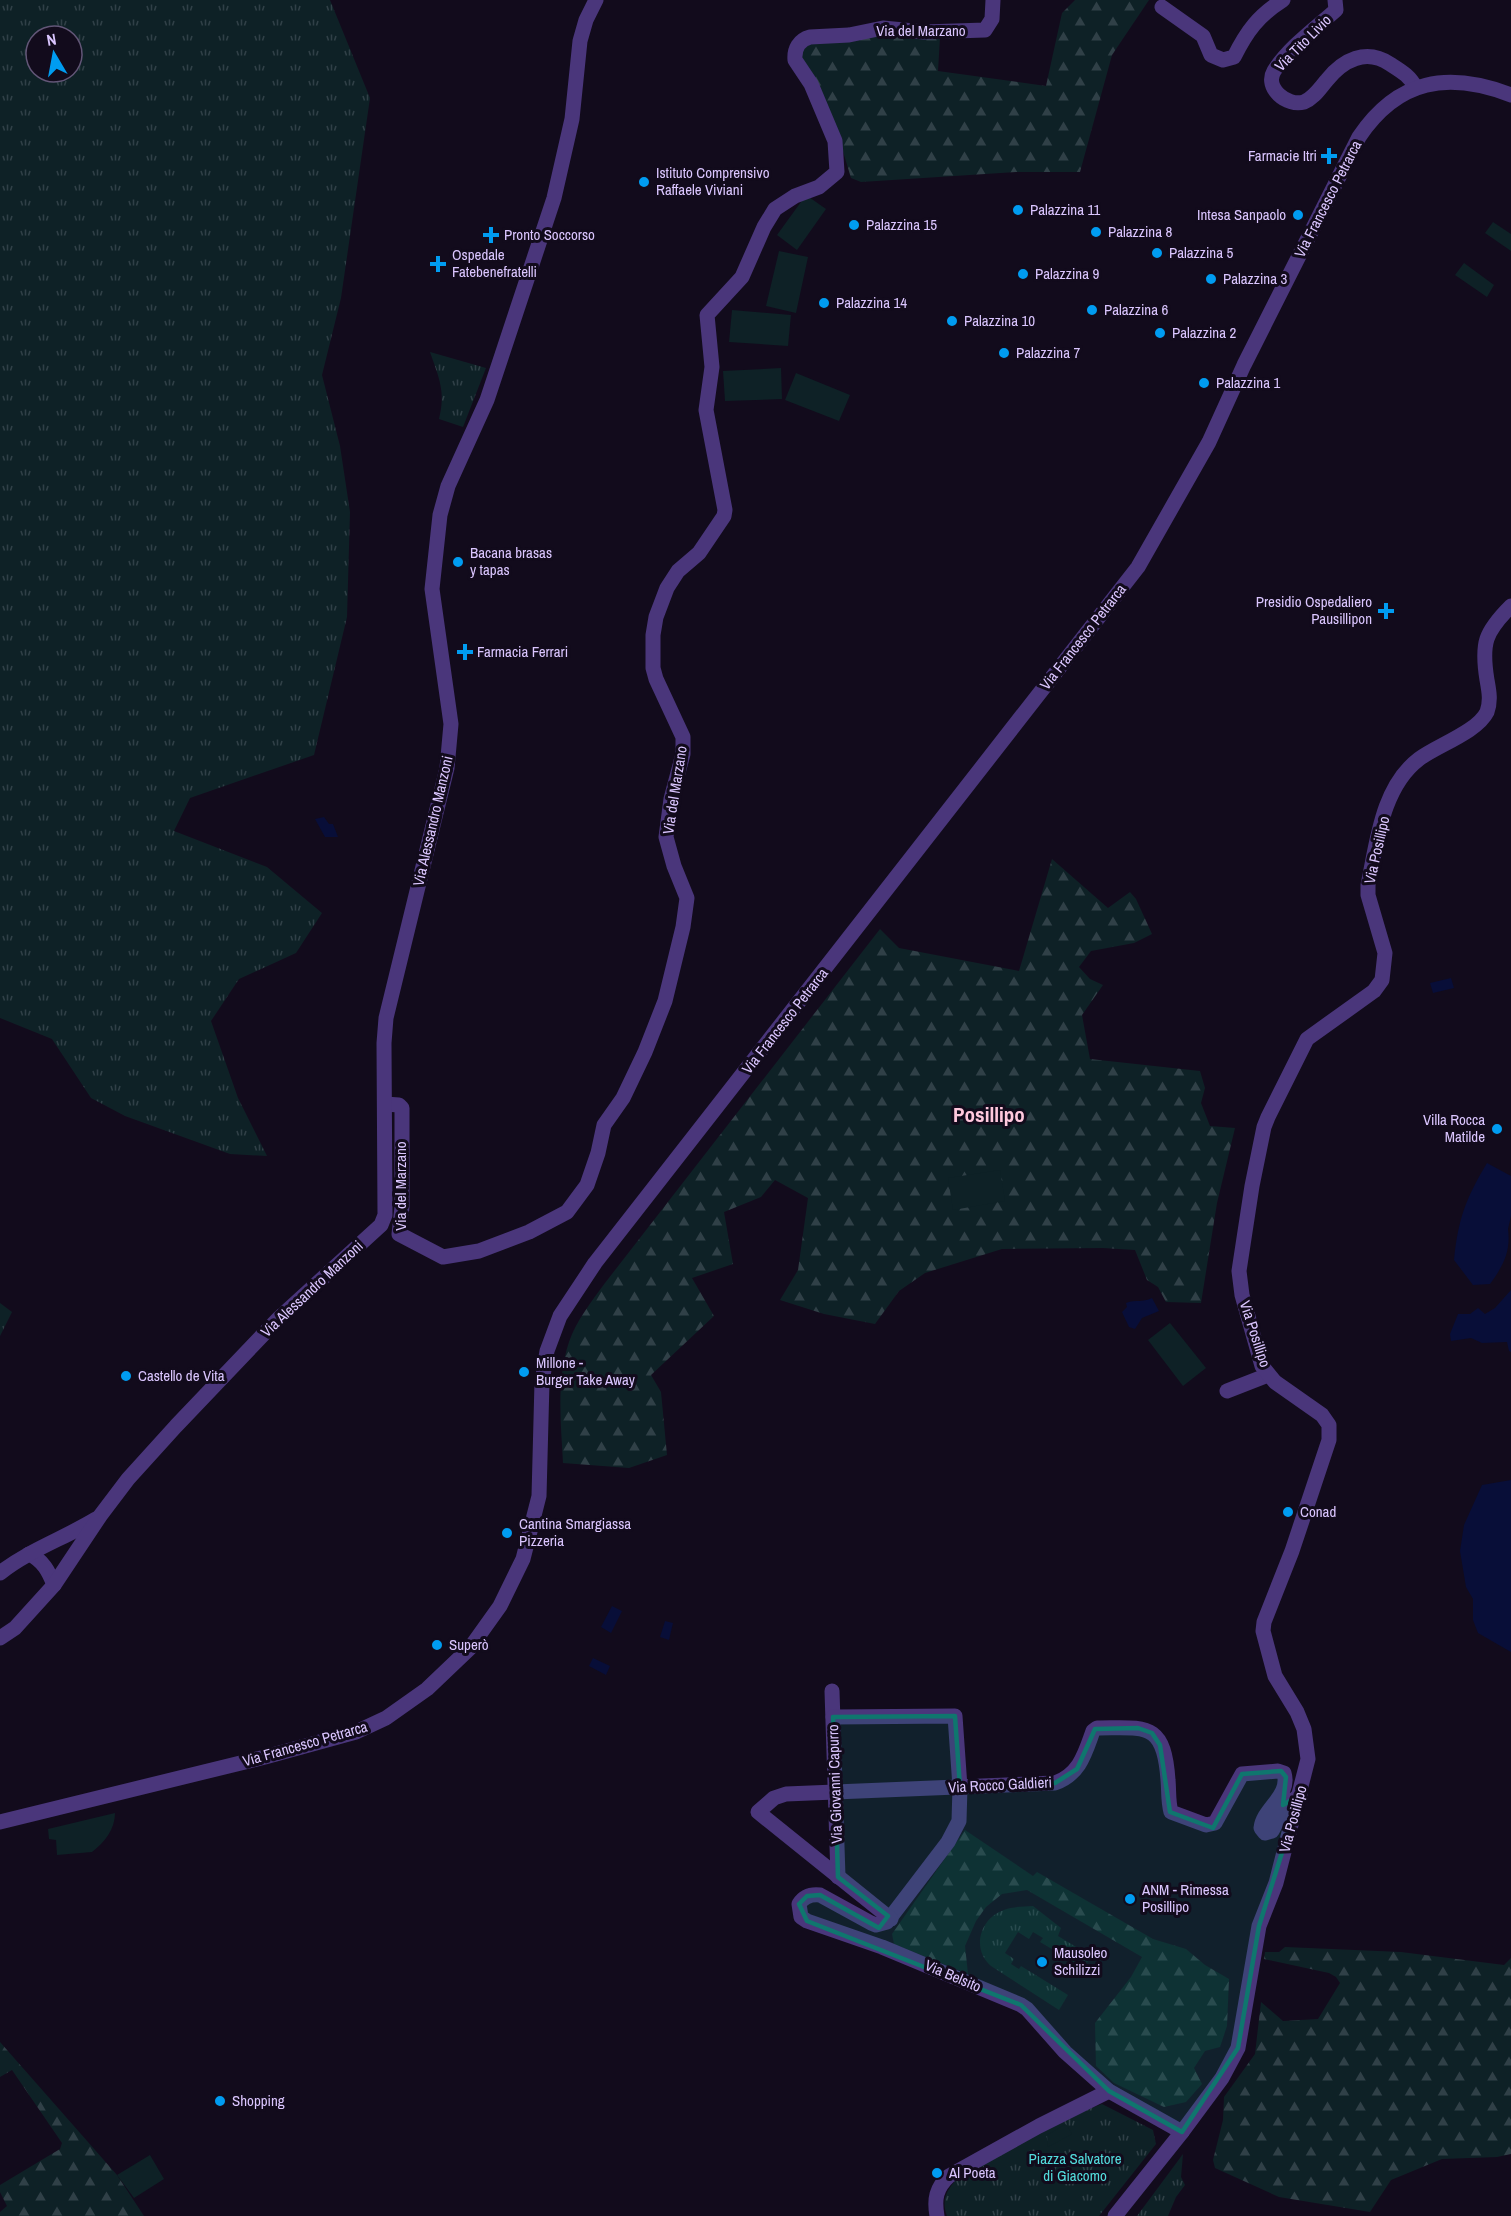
<svg xmlns="http://www.w3.org/2000/svg" width="1511" height="2216" font-family="'Archivo Narrow',sans-serif">
	<style>
		.grass { fill: url(#grass-tufts); fill-rule: evenodd }
		.forest { fill: url(#forest-firs) }
		.garden { fill: #0e2126 }
		.water { fill: #080e38 }
		.lines { fill: none; stroke-linecap: round; stroke-linejoin: round }
		.minor { stroke: #4a367b; stroke-width: 15 }
		.marked { fill: #0f766e; fill-opacity: 0.2; stroke: #0f766e; stroke-width: 4.5; stroke-linejoin: round }
		.poi-dot { fill: #009cf1; stroke: #120b1c; stroke-width: 2 }
		.labels { text-anchor: middle; stroke-width: 6; stroke-linejoin: round; paint-order: stroke }
		.street-label { font-size: 15px; fill: #dbc6ff; stroke: #120b1c }
		.poi-label { font-size: 15px; fill: #dbc6ff; stroke: #120b1c; text-anchor: start }
		.park-label { font-size: 15px; fill: #53ddde; stroke: #120b1c }
		.district-label { font-size: 21px; font-weight: bold; fill: #ffc8dd; stroke: #120b1c }
	</style>
	<defs>
		<pattern id="grass-tufts" width="24" height="20" patternUnits="userSpaceOnUse" patternTransform="scale(1.5)"><rect width="24" height="20" fill="#0e2126"/><path d="M3 7l-1-3M5 7V3M7 7l1-3M15 17l-1-3M17 17v-4M19 17l1-3" fill="none" stroke="#304047"/></pattern>
		<pattern id="forest-firs" width="22" height="20" patternUnits="userSpaceOnUse" patternTransform="scale(1.5)"><rect width="22" height="20" fill="#0e2126"/><path d="M5 1l3.5 6h-7zM16 11l3.5 6h-7z" fill="#304047"/></pattern>
	</defs>
	<rect width="100%" height="100%" fill="#120b1c"/>
	<g class="grass">
		<path d="M0 0H330L370 98 341 298 322 375 340 446 350 512 347 617 314 755 190 798 174 831 267 867 322 913 296 953 239 979 211 1021 238 1098 267 1156 230 1154 125 1116 91 1098 52 1039 0 1018ZM36 36H72V72H36Z"/>
		<path d="M430 352 486 368 463 427 439 419C446 392 439 378 430 352Z"/>
		<polygon points="0,1303 12,1312 0,1336"/>
		<path d="M1033 1906 1061 1928 1058 1936 1091 1956 1084 1968 1040 1942 1043 1938 1033 1932 1029 1939 1018 1932 1005 1953 1014 1959 1011 1964 1019 1969 1021 1966 1068 1995 1059 2010 991 1966C971 1949 980 1918 1004 1910 1013 1906 1024 1907 1033 1906Z"/>
		<path d="M1102 2104 1153 2130 1156 2144 1099 2216H947C940 2197 949 2188 961 2174L1071 2116Z"/>
		<polygon points="1183,2154 1181,2177 1185,2185 1176,2197 1168,2216 1137,2216"/>
	</g>
	<g class="forest">
		<polygon points="1075,0 1149,0 1112,55 1080,172 1016,172 861,182 851,178 839,138 801,59 802,49 810,41 885,32 940,37 938,71 1046,86 1062,13"/>
		<path d="M1052 859 1108 908 1130 892 1136 899 1152 934 1134 943 1091 951 1079 967 1090 979 1103 985 1082 1015 1090 1059 1200 1071 1205 1088 1201 1103 1210 1126 1235 1128 1217 1203 1201 1303 1166 1302 1158 1287 1147 1280 1135 1250 1103 1248 1002 1249 925 1273 899 1291 875 1324 824 1314 780 1300 798 1270 808 1198 775 1180 761 1197 724 1212 733 1264 692 1278 714 1316 651 1375 661 1392 667 1455 629 1468 563 1463C561 1423 556 1381 569 1342 576 1321 592 1301 605 1283L880 929 899 948 1019 971Z"/>
		<polygon points="965,1830 1033,1876 1037,1872 1153,1939 1186,1949 1205,1965 1229,1979 1227,2026 1220,2047 1205,2051 1194,2068 1202,2084 1186,2102 1164,2107 1114,2083 1096,2066 1095,2023 1131,1977 1142,1957 1027,1890 1002,1894 986,1907 976,1921 965,1946 968,1974 894,1944 892,1934"/>
		<polygon points="1285,1947 1401,1952 1504,1965 1511,1958 1511,2154 1497,2157 1442,2159 1391,2180 1370,2212 1279,2197 1215,2168 1213,2160 1223,2120 1224,2097 1255,2054 1261,2002 1283,2021 1318,2019 1340,1983 1336,1977 1329,1973 1264,1959 1265,1952 1279,1952"/>
		<polygon points="0,2042 117,2175 144,2216 0,2216 0,2212 7,2206 0,2192 0,2185 60,2149 62,2143 12,2070 0,2077"/>
	</g>
	<g class="garden">
		<polygon points="806,195 826,209 797,250 777,235"/>
		<polygon points="1493,222 1511,234 1511,251 1485,233"/>
		<polygon points="779,251 808,257 796,313 766,306"/>
		<polygon points="1464,263 1494,285 1487,297 1455,275"/>
		<polygon points="732,310 791,315 788,346 729,342"/>
		<polygon points="781,368 782,399 725,401 723,371"/>
		<polygon points="796,373 850,395 839,421 785,400"/>
		<polygon points="1000,1170 1005,1201 953,1210 948,1178"/>
		<polygon points="1170,1323 1206,1368 1183,1386 1148,1340"/>
		<path d="M115 1813C115 1829 105 1842 92 1852L57 1855 56 1840 49 1839 48 1829Z"/>
		<polygon points="1066,2124 1072,2134 1048,2147 1047,2135"/>
		<polygon points="150,2155 164,2179 134,2198 117,2175"/>
	</g>
	<g class="water">
		<polygon points="324,817 329,824 333,824 338,837 325,837 315,819"/>
		<polygon points="1451,978 1454,988 1433,993 1430,983"/>
		<path d="M1487 1163 1511 1176V1216L1508 1229C1511 1252 1503 1266 1490 1284L1473 1285 1454 1260C1458 1219 1466 1198 1487 1163Z"/>
		<polygon points="1511,1290 1511,1352 1509,1351 1507,1342 1482,1343 1471,1338 1451,1341 1450,1334 1458,1314 1470,1314 1478,1308 1485,1314 1495,1308"/>
		<path d="M1152 1298 1159 1311 1142 1318 1135 1329 1129 1327 1122 1312 1127 1307 1126 1303C1136 1299 1142 1303 1152 1298Z"/>
		<polygon points="1511,1480 1511,1652 1478,1633 1473,1620 1473,1599 1466,1587 1460,1551 1464,1525 1482,1485"/>
		<polygon points="612,1606 622,1611 611,1633 601,1627"/>
		<polygon points="665,1621 673,1623 669,1640 660,1637"/>
		<polygon points="593,1658 610,1666 606,1675 589,1666"/>
	</g>
	<g class="lines">
		<g class="minor">
			<path d="M1335 0 1336 10C1317 27 1288 48 1274 71 1264 88 1287 107 1304 102 1314 98 1320 88 1327 80 1343 60 1366 48 1390 64 1401 71 1410 76 1416 88"/>
			<path d="M1162 7 1203 36 1211 55 1223 60 1234 57C1247 31 1258 16 1283 0"/>
			<path d="M385 1104 399 1105 402 1108V1207L399 1234 443 1257 479 1251 529 1232 567 1212 587 1185 598 1153 604 1125 623 1098 645 1052 665 1001 683 927 687 898 674 866 666 837 671 799 683 754V737L656 679 653 668V635L656 617 667 588 678 571 699 553 724 516 725 510 706 410 712 367 707 315 742 277 764 227 775 209 795 196 819 187 837 172 835 141 811 84 795 60C794 49 799 40 810 37L849 35 883 28 924 32 985 30 992 19 993 0"/>
			<polyline points="1227,1391 1268,1375"/>
			<path d="M29 1554C43 1560 49 1572 54 1585"/>
			<path d="M0 1573C29 1550 65 1538 96 1519"/>
			<polyline points="0,1638 15,1628 54,1585 100,1516 128,1479 176,1426 279,1318 381,1225 385,1215 384,1043 386,1018 447,768 451,724 432,589 440,515 448,486 487,400 554,198 572,119 580,41 586,20 596,0"/>
			<polyline points="832,1691 838,1877"/>
			<path d="M833 1717 955 1716 960 1787 959 1821 948 1842 887 1922 876 1925 871 1923 820 1895C811 1894 804 1896 799 1904L801 1917 807 1921 882 1947 1021 2005 1027 2009 1065 2052 1109 2091 1182 2132"/>
			<path d="M0 1822 265 1757 356 1732 386 1718 427 1689 470 1648 500 1606 523 1559 539 1496 542 1382 547 1351 560 1316 595 1263 1138 567 1209 442 1244 365 1359 137C1398 79 1448 71 1511 95"/>
			<path d="M891 1919 758 1812 774 1798 786 1794 1055 1783C1080 1774 1085 1753 1093 1731L1097 1728C1146 1728 1164 1721 1168 1780 1169 1790 1168 1802 1171 1812L1206 1825 1215 1823 1242 1774 1278 1771 1284 1773C1291 1796 1263 1808 1261 1828L1265 1833 1272 1831 1286 1805 1300 1795"/>
			<path d="M937 2216C934 2199 936 2188 949 2176L1039 2126 1109 2091"/>
			<path d="M1115 2216 1182 2132 1222 2078 1238 2048 1259 1926 1276 1883 1308 1759 1304 1729 1297 1712 1275 1676 1263 1631 1264 1622 1292 1551 1329 1440V1425L1322 1415 1275 1382 1262 1366 1242 1295 1239 1271 1252 1186 1264 1127 1268 1117 1307 1039 1374 991 1382 980 1385 953 1368 895V885C1377 842 1382 787 1419 759 1438 745 1477 732 1487 712 1491 701 1489 691 1487 680 1481 643 1485 632 1511 606"/>
		</g>
	</g>
	<path class="marked" d="M955 1716 960 1787 1055 1783 1077 1769 1095 1729 1138 1728 1152 1733 1160 1745 1170 1812 1213 1828 1242 1774 1281 1771 1286 1777 1283 1805 1300 1795 1259 1926 1238 2048 1182 2132 1109 2091 1021 2005 807 1921 799 1904 807 1896 820 1895 879 1928 888 1916 838 1877 833 1717Z"/>
	<g class="poi-dot">
		<path d="M1326 147h6v6h6v6h-6v6h-6v-6h-6v-6h6z"/>
		<circle cx="644" cy="182" r="6"/>
		<circle cx="1018" cy="210" r="6"/>
		<circle cx="1298" cy="215" r="6"/>
		<circle cx="854" cy="225" r="6"/>
		<circle cx="1096" cy="232" r="6"/>
		<path d="M488 226h6v6h6v6h-6v6h-6v-6h-6v-6h6z"/>
		<circle cx="1157" cy="253" r="6"/>
		<path d="M435 255h6v6h6v6h-6v6h-6v-6h-6v-6h6z"/>
		<circle cx="1023" cy="274" r="6"/>
		<circle cx="1211" cy="279" r="6"/>
		<circle cx="824" cy="303" r="6"/>
		<circle cx="1092" cy="310" r="6"/>
		<circle cx="952" cy="321" r="6"/>
		<circle cx="1160" cy="333" r="6"/>
		<circle cx="1004" cy="353" r="6"/>
		<circle cx="1204" cy="383" r="6"/>
		<circle cx="458" cy="562" r="6"/>
		<path d="M1383 602h6v6h6v6h-6v6h-6v-6h-6v-6h6z"/>
		<path d="M462 643h6v6h6v6h-6v6h-6v-6h-6v-6h6z"/>
		<circle cx="1497" cy="1129" r="6"/>
		<circle cx="524" cy="1372" r="6"/>
		<circle cx="126" cy="1376" r="6"/>
		<circle cx="1288" cy="1512" r="6"/>
		<circle cx="507" cy="1533" r="6"/>
		<circle cx="437" cy="1645" r="6"/>
		<circle cx="1130" cy="1899" r="6"/>
		<circle cx="1042" cy="1962" r="6"/>
		<circle cx="220" cy="2101" r="6"/>
		<circle cx="937" cy="2173" r="6"/>
	</g>
	<g class="labels">
		<g class="street-label">
			<text x="921" y="36">Via del Marzano</text>
			<text transform="translate(1303 43) rotate(-45)" y="5">Via Tito Livio</text>
			<text transform="translate(1328 199) rotate(-63)" y="5">Via Francesco Petrarca</text>
			<text transform="translate(1083 637) rotate(-52)" y="5">Via Francesco Petrarca</text>
			<text transform="translate(675 790) rotate(-81)" y="5">Via del Marzano</text>
			<text transform="translate(433 821) rotate(-77)" y="5">Via Alessandro Manzoni</text>
			<text transform="translate(1377 850) rotate(-77)" y="5">Via Posillipo</text>
			<text transform="translate(785 1021) rotate(-52)" y="5">Via Francesco Petrarca</text>
			<text transform="translate(401 1186) rotate(-90)" y="5">Via del Marzano</text>
			<text transform="translate(312 1289) rotate(-43)" y="5">Via Alessandro Manzoni</text>
			<text transform="translate(1255 1334) rotate(72)" y="5">Via Posillipo</text>
			<text transform="translate(305 1744) rotate(-16)" y="5">Via Francesco Petrarca</text>
			<text transform="translate(835 1784) rotate(-92)" y="5">Via Giovanni Capurro</text>
			<text transform="translate(1000 1785) rotate(-3)" y="5">Via Rocco Galdieri</text>
			<text transform="translate(1293 1819) rotate(-75)" y="5">Via Posillipo</text>
			<text transform="translate(953 1976) rotate(23)" y="5">Via Belsito</text>
		</g>
		<g class="poi-label">
			<text x="1317" y="161" text-anchor="end">Farmacie Itri</text>
			<text x="656" y="178">Istituto Comprensivo<tspan x="656" dy="17">Raffaele Viviani</tspan></text>
			<text x="1030" y="215">Palazzina 11</text>
			<text x="1286" y="220" text-anchor="end">Intesa Sanpaolo</text>
			<text x="866" y="230">Palazzina 15</text>
			<text x="1108" y="237">Palazzina 8</text>
			<text x="504" y="240">Pronto Soccorso</text>
			<text x="1169" y="258">Palazzina 5</text>
			<text x="452" y="260">Ospedale<tspan x="452" dy="17">Fatebenefratelli</tspan></text>
			<text x="1035" y="279">Palazzina 9</text>
			<text x="1223" y="284">Palazzina 3</text>
			<text x="836" y="308">Palazzina 14</text>
			<text x="1104" y="315">Palazzina 6</text>
			<text x="964" y="326">Palazzina 10</text>
			<text x="1172" y="338">Palazzina 2</text>
			<text x="1016" y="358">Palazzina 7</text>
			<text x="1216" y="388">Palazzina 1</text>
			<text x="470" y="558">Bacana brasas<tspan x="470" dy="17">y tapas</tspan></text>
			<text x="1372" y="607" text-anchor="end">Presidio Ospedaliero<tspan x="1372" dy="17">Pausillipon</tspan></text>
			<text x="477" y="657">Farmacia Ferrari</text>
			<text x="1485" y="1125" text-anchor="end">Villa Rocca<tspan x="1485" dy="17">Matilde</tspan></text>
			<text x="536" y="1368">Millone -<tspan x="536" dy="17">Burger Take Away</tspan></text>
			<text x="138" y="1381">Castello de Vita</text>
			<text x="1300" y="1517">Conad</text>
			<text x="519" y="1529">Cantina Smargiassa<tspan x="519" dy="17">Pizzeria</tspan></text>
			<text x="449" y="1650">Superò</text>
			<text x="1142" y="1895">ANM - Rimessa<tspan x="1142" dy="17">Posillipo</tspan></text>
			<text x="1054" y="1958">Mausoleo<tspan x="1054" dy="17">Schilizzi</tspan></text>
			<text x="232" y="2106">Shopping</text>
			<text x="949" y="2178">Al Poeta</text>
		</g>
		<g class="park-label">
			<text x="1075" y="2164">Piazza Salvatore<tspan x="1075" dy="17">di Giacomo</tspan></text>
		</g>
		<g class="district-label">
			<text x="989" y="1122">Posillipo</text>
		</g>
	</g>
	<g transform="translate(54 54) rotate(350)"><circle r="28" fill="#120b1c" stroke="#625677" stroke-width="1.5"/>
	<path d="M0-4.5L10 22L0 15L-10 22Z" fill="#009cf1"/>
	<text y="-9" font-size="16" font-weight="bold" text-anchor="middle" fill="#dbc6ff">N</text>
	</g>
</svg>
